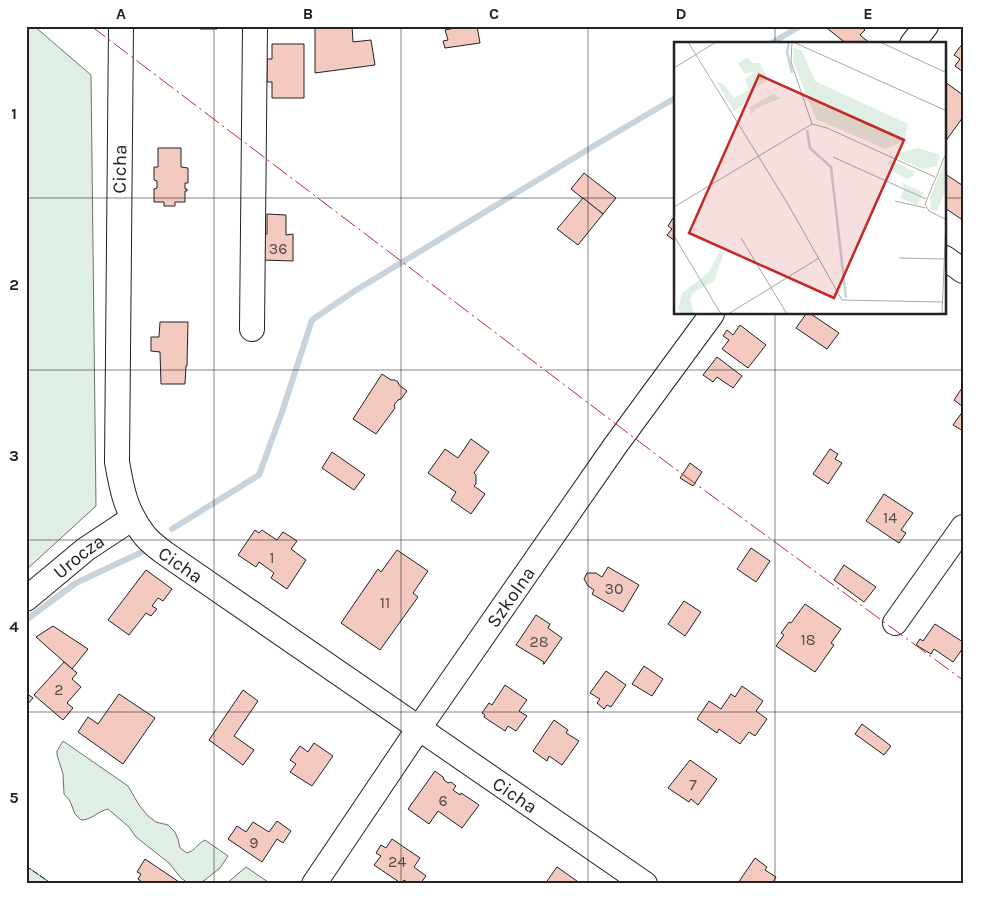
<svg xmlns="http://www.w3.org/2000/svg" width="989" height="910" font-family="Karla,sans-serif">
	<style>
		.green { fill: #e0efe3; stroke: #6f6f6f }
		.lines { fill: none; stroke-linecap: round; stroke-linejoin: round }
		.stream { stroke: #c7d3dd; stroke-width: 6 }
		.building { fill: #f3c9c0; stroke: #222 }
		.minor-casing { stroke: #222; stroke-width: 26 }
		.minor { stroke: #fff; stroke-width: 24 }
		.fence { stroke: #222; stroke-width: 1; stroke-dasharray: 6 2.5; stroke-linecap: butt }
		.power { stroke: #c62828; stroke-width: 1; stroke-dasharray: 18 4 2.5 4; stroke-linecap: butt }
		.grid { fill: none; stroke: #222; stroke-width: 1; stroke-opacity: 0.55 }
		.labels { text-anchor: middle; stroke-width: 4; stroke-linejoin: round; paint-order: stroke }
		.number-label { font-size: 16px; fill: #564c4a }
		.street-label { font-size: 19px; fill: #222; stroke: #fff }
		.inset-river { fill: none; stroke: #c7d3dd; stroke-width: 2.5 }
		.inset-road { fill: none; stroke: #a7a7a7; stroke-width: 1 }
		.view { fill: #c62828; fill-opacity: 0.15; stroke: #c62828; stroke-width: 2.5 }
		.inset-edge { fill: none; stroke: #222; stroke-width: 2.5 }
		.neatline { fill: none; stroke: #222; stroke-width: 2 }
		.grid-label { font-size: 16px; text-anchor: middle; font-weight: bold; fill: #222 }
	</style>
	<rect width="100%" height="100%" fill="#fff"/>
	<g class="green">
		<polygon points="26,26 34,26 91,75 96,506 26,570"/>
		<path d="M63 741 128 786 139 805 148 816 156 822 168 825 175 832 178 839 180 848 187 853C196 850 197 844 205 840L228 856 220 868 205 880 200 883H188L181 878 169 863 136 837 129 827 108 809C98 811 92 820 81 820L75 814 70 801 64 794 63 774 57 755V751Z"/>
		<polygon points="26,866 52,884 26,884"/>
		<polygon points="246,867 271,884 226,884"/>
	</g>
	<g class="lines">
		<g class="stream">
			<polyline points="770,44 800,26"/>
			<polyline points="172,529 259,475 282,412 312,320 353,292 602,141 675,98"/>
			<polyline points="26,620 76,583 142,552"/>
		</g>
	</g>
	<g class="building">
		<polygon points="201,26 217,26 217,29 200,29"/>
		<polygon points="315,26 352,26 353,42 371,40 375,65 315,73"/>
		<polygon points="459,26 477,26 480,43 445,48 443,41 448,40 445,30 460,27"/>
		<polygon points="830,26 860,26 865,30 860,35 871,44 847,44 828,29"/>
		<polygon points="963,43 963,72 955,66 960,59 954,55"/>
		<polygon points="272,44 304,44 304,98 272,98 272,82 267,82 267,59 272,59"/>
		<polygon points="945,82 963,95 963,117 945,142"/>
		<polygon points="158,148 181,148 181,167 188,168 188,183 185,183 185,189 187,189 187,191 185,191 185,202 175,202 175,206 164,206 164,202 154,202 154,189 157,188 157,181 154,180 154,167 158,167"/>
		<polygon points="584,173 616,198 603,214 571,189"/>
		<polygon points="945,174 962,185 963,184 963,217 961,219 945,208"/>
		<polygon points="583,198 603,214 578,245 557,229"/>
		<polygon points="267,214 286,215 286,235 293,234 293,261 262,260 262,234 267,234"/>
		<polygon points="675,215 675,241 667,235 672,229 668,226"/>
		<polygon points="806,314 811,314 839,333 827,349 796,328"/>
		<polygon points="160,322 188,322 187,366 186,366 185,384 161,384 160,352 151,351 151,337 159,337"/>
		<polygon points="740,325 766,345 748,368 722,349 729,340 723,336 727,330 733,335"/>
		<polygon points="717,357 742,376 733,388 717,377 713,382 703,375"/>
		<polygon points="382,374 391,380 395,380 398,382 399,385 407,391 401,399 398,400 394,405 395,408 376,434 353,419"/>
		<polygon points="962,388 963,389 963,407 954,400"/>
		<polygon points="963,411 963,431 953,425"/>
		<polygon points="471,439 489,452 474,473 476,475 476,484 474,486 485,494 471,514 451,500 456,492 428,473 445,449 458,458"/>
		<polygon points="830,449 838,454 835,459 842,463 828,484 813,474"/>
		<polygon points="332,452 365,475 354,490 322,468"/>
		<polygon points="690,463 702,472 693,486 680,478"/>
		<polygon points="884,494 913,513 901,530 906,533 899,543 866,521"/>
		<polygon points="255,530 259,533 262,530 277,540 283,532 297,541 291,549 306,560 287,589 271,578 274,573 259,562 256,567 238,555"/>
		<polygon points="751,548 770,561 756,582 737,569"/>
		<polygon points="397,550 428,571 413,593 418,597 380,650 341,623 378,569 381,572"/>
		<polygon points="844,565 876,587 864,602 834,580"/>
		<polygon points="608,567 639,585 623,612 592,594 594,590 588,586 584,579 587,573 596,573 602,577"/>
		<polygon points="146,570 172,589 163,601 158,598 152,606 157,609 151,616 146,613 129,635 108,620"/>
		<polygon points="684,601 701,612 685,636 668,624"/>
		<polygon points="805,604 841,629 831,643 834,645 815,672 776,646 784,635 781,633 789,622 791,623"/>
		<polygon points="536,615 550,624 548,628 562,638 544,664 543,664 544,662 516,645"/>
		<polygon points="935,624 963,642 963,648 953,662 934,649 931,654 916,645 920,639 923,641"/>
		<polygon points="53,626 88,649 72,669 36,637"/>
		<polygon points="64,662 77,673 72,679 81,687 67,703 73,708 63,720 34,695"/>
		<polygon points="644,666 663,679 652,696 632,684"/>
		<polygon points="606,671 626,685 611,707 607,705 604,709 597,703 600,699 590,693"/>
		<polygon points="505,685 527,700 519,711 527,716 516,731 508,726 505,731 484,717 485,715 482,713 489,703 492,705"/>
		<polygon points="742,686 763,701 756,711 767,719 755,736 749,732 740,744 719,729 717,733 697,719 709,701 721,709 731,694 735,697"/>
		<polygon points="243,690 258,701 234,736 254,750 243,765 209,740"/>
		<polygon points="26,693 33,698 26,706"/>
		<polygon points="119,694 155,718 123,764 78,732 88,717 98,724"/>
		<polygon points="554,720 568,730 566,733 579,741 562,765 549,756 547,761 533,751"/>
		<polygon points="862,724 891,746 884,755 855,734"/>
		<polygon points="314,743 333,756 312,786 290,772 296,764 290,760 300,746 308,752"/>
		<polygon points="690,760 717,779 698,805 691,799 689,802 668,788"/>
		<polygon points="435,771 443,777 444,780 448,783 451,782 456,786 453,790 460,795 461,793 479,805 462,828 438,811 429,824 408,809"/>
		<polygon points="277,821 291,831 283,843 277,839 262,862 228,839 237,826 246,832 253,822 269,832"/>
		<polygon points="392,839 420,858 414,867 426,876 420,884 410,884 404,880 402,884 374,865 381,856 376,853 381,845 386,848"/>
		<polygon points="755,858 767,867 765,870 776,877 772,884 738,883"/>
		<polygon points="145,859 179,882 179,884 145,884 138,879 141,874 137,872"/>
		<polygon points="557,867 577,881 575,884 545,884"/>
	</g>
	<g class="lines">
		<defs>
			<g id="minor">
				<path id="s1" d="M121 26 117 462C122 491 126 512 145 536 151 543 159 549 166 554L645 884"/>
				<polyline points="912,44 926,26"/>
				<polyline points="945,258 963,271"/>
				<polyline points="252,329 255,26"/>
				<path id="s2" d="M26 599 86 549 133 518"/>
				<polyline points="895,623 963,527"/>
				<path id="s3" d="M314 884 419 728 615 446 712 314"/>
			</g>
		</defs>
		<use href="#minor" class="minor-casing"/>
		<use href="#minor" class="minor"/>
		<polyline class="fence" points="26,866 52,884"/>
		<polyline class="power" points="91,26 674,468 963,680"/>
	</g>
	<path class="grid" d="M214 26V884M401 26V884M588 26V884M775 26V44M26 198H675M945 198H963M775 314V884M26 370H963M26 540H963M26 712H963"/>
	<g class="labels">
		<g class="number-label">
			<text x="278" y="254">36</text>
			<text x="890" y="523">14</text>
			<text x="272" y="563">1</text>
			<text x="614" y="594">30</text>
			<text x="385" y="608">11</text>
			<text x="808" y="645">18</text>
			<text x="539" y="647">28</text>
			<text x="59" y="695">2</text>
			<text x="693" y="790">7</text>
			<text x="443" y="806">6</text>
			<text x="254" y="848">9</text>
			<text x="397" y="867">24</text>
		</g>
		<g class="street-label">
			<text transform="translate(119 169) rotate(-89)" y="7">Cicha</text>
			<text dy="7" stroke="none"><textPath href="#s2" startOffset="68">Urocza</textPath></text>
			<text dy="7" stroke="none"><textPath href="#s1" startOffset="562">Cicha</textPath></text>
			<text dy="7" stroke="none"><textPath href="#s3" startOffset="348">Szkolna</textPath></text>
			<text dy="7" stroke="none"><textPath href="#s1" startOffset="968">Cicha</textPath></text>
		</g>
	</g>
	<g transform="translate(674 42)">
		<rect width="272" height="272" fill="#fff"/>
		<path d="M120 5 128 9 141 39 234 82 230 99 211 107 142 77 119 19ZM73 15 79 21H86L94 38 79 47 77 56 60 69 42 39 50 43 60 56 75 48 71 37 83 29 71 32 64 22ZM99 52 107 56 81 67 77 74 76 65ZM244 106 266 113 263 124 248 127 221 114 224 111ZM272 116V147L263 169 257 168 256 156ZM217 118 241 130 239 134 233 137 220 130 213 121ZM228 141 250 151 243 163 226 156 230 148ZM46 209 50 211 40 239 19 251 16 258 20 272H9L4 267 8 251 34 231Z" fill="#e0efe3"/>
		<path class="inset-river" d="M115 0 113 10 118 31M133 88 136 106 157 125 172 256"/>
		<path class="inset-road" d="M14 0 115 164 168 258 269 260M118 0 117 20 138 82M119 0 273 69M206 0 273 31M0 26 42 0M273 109 251 162 255 169 273 178M159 115 252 157M221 159 252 166M0 165 138 82 153 86 261 135M0 194 47 272M67 196 113 272M225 216 270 217M54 272 145 216M268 272 272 178"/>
		<path class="view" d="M85 33 230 98 160 256 15 191Z"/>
		<rect width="272" height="272" class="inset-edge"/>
	</g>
	<rect width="989" height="910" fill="none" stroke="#ffffff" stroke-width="55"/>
	<rect x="28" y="28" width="934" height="854" class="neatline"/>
	<g class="grid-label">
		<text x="121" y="19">A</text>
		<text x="308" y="19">B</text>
		<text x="494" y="19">C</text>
		<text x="681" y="19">D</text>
		<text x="868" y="19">E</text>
		<text x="14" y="119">1</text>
		<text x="14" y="290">2</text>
		<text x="14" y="461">3</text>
		<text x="14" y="632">4</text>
		<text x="14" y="803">5</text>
	</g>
</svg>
